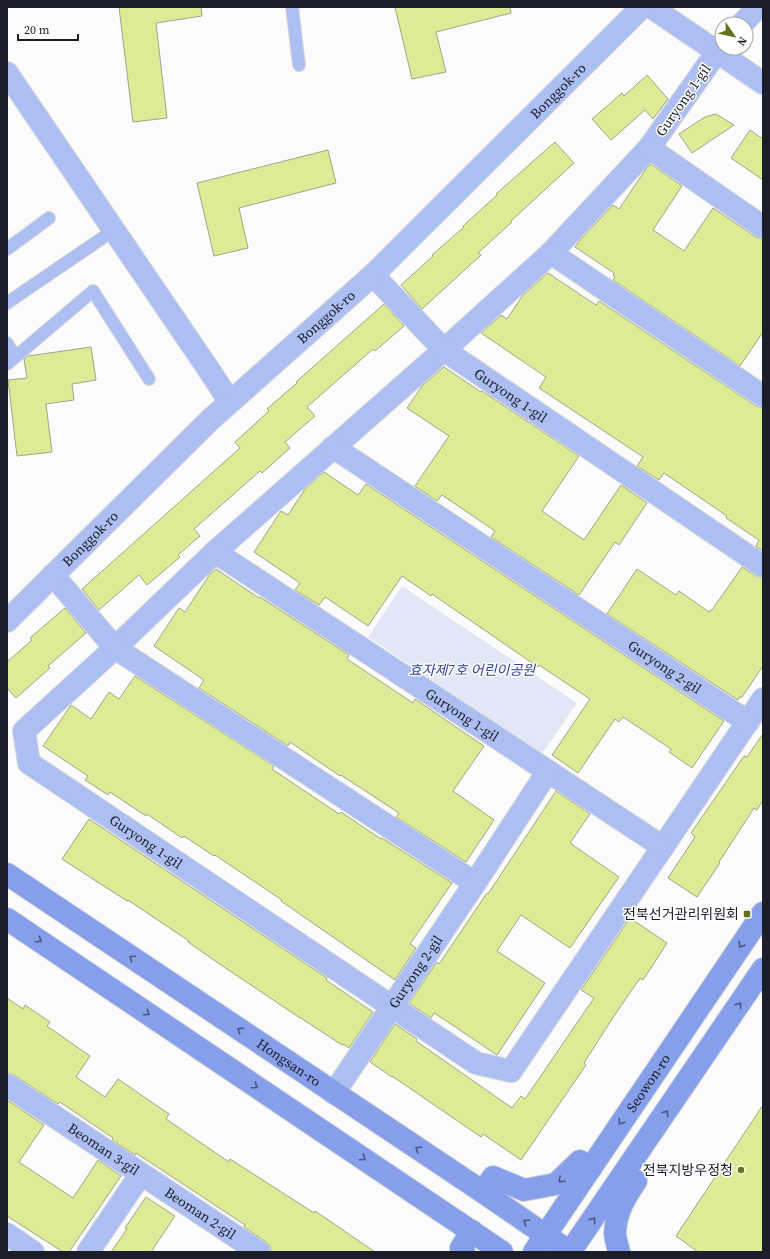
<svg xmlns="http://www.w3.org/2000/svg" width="770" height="1259" font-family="'Source Serif 4','Noto Sans KR',serif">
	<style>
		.green { fill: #e2e7f6 }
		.building { fill: #dceb95; stroke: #a0a589 }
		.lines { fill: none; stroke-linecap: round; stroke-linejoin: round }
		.lane-casing { stroke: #d7d8d9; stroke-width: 14 }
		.street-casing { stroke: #d7d8d9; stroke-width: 24 }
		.secondary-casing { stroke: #d7d8d9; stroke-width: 24 }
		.lane { stroke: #acbef2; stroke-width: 12 }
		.street { stroke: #acbef2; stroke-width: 22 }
		.secondary { stroke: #869feb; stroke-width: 22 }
		.oneway { stroke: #4b5880 }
		.poi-dot { fill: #66711a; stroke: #fff; stroke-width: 1.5 }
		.labels { text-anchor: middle; stroke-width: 3; stroke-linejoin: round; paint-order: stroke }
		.street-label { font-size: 14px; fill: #1b1e28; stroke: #fff }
		.park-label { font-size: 14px; font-style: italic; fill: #2f4297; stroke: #fff }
		.poi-label { font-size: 14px; fill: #1b1e28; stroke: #fff; text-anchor: end }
	</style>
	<rect width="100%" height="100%" fill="#fbfbfb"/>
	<polygon class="green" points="402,586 577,703 542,754 368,637"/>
	<g class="building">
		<polygon points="119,7 201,7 202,16 156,23 167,118 133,122"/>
		<polygon points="395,7 510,7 511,13 436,32 446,72 412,79"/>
		<polygon points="647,75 668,99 653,119 645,110 611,140 592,119 622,93 624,96"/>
		<polygon points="716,114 734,125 692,153 679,134 705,117"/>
		<polygon points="750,130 763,139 763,180 731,158"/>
		<polygon points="555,142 574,163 511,221 512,222 478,253 481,255 422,309 401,285 433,256 432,255 464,227 463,226 497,195 496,194"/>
		<polygon points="328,150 336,183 239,208 248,248 214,256 197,183"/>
		<polygon points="651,164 682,186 653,230 684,251 713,208 756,237 763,239 763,332 740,366 613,280 615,277 613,275 614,273 575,247 580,240 613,205 619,209 646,169"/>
		<polygon points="548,273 596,305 599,301 756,406 763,408 763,551 756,546 759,540 726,518 727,516 664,473 659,480 637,466 643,457 539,388 546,377 481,333 501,315 507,319 523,295"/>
		<polygon points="384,304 404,326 375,351 373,349 307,407 315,416 285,442 290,448 262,473 260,471 194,529 200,536 178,555 180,557 147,585 139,575 99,610 82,589 240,448 235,442 269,411 267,409 297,383 296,382"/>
		<polygon points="91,347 96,380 72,384 74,400 46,404 52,452 17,456 8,380 27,378 24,359 28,356"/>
		<polygon points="444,367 481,392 482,391 579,456 542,511 584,540 621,485 647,503 619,545 615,542 579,595 491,537 495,531 442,495 437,501 415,486 449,436 407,408 422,386"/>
		<polygon points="324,472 358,495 366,484 724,721 692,768 669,752 671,749 623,717 619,722 615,719 578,773 552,755 590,699 539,665 538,667 432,594 431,596 402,576 368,626 325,597 319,605 295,590 300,583 254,552 281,511 288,515 305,489"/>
		<polygon points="742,567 756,576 763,578 763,666 742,697 740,697 738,700 607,614 637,569 676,595 679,591 709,612 711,610 712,610"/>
		<polygon points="216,569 259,598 260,597 349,655 347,659 413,703 415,699 484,746 453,791 494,820 466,862 396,817 399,813 341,775 340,776 290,742 288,746 199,688 204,680 154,646 179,608 185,612 210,574"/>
		<polygon points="65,608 86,633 48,666 50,668 16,698 7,688 7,662 32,640 30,638"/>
		<polygon points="135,676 274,766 272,769 339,814 341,812 381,839 382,838 452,883 410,944 416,948 395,980 281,901 282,900 215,855 214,856 184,836 182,838 147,814 146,816 110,792 108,795 85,780 88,776 43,746 71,705 91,719 109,692 119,699"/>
		<polygon points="763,734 763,800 757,810 754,808 719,862 720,863 697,897 668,878 695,837 691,833 744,756 747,757"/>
		<polygon points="556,791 590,814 570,843 619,877 570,948 521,915 497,951 545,983 497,1055 445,1020 434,1013 431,1018 409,1003 437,962 439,964 487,893 488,894"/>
		<polygon points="89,819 327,978 326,980 373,1012 349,1048 343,1044 342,1045 301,1018 300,1018 224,967 188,942 189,941 128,900 127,901 62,859"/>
		<polygon points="630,918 667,943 643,980 640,978 612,1019 584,1063 586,1065 521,1160 483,1134 481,1137 392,1076 392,1077 370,1062 395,1024 417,1039 416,1041 512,1108 521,1096 525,1099 594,998 581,990"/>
		<polygon points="7,998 23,1009 25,1005 50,1022 47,1026 90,1056 76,1077 105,1097 118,1079 169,1114 166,1119 229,1162 230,1159 314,1213 315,1211 375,1252 271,1252 270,1246 266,1242 244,1227 245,1225 136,1153 135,1155 112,1140 113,1138 60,1102 58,1104 14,1075 7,1073"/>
		<polygon points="7,1100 44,1125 19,1162 73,1198 98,1160 121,1176 69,1252 63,1252 7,1216"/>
		<polygon points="763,1105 763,1252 698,1252 676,1236"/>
		<polygon points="146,1197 175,1216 151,1252 111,1252 127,1229 125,1228"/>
	</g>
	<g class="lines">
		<defs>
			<g id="lane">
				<polyline points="292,7 299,65"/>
				<polyline points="7,249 49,218"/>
				<polyline points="7,303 114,230"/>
				<polyline points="7,343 15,357"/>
				<polyline points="7,364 93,291 149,379"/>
			</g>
			<g id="street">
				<polyline points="651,7 763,83"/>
				<polyline points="742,24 758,7"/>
				<path id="s1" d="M722 46 717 52 649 148 551 253 444 350 215 552 115 648 24 731 29 763 476 1063 511 1071 763 699"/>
				<polyline points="7,73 209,370 230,402"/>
				<polyline points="649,148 763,227"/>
				<polyline points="551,253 763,396"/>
				<path id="s2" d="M373 275 444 350 763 566"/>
				<path id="s3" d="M333 447 748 722"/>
				<path id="s4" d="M215 552 663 847"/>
				<polyline points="53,575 115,648 475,883"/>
				<path id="s5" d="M7 621 210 420 373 275 642 7"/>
				<path id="s6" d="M7 1085 259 1252"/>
				<path id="s7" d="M334 1093 475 883 548 771"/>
				<polyline points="7,1234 33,1252"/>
				<polyline points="88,1252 141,1174"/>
			</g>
			<g id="secondary">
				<path id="s8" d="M7 874 483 1192 570 1252"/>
				<polyline points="7,919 502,1252"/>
				<polyline points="483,1192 493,1177 524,1190 556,1184 580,1161 591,1168"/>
				<polyline points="464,1252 461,1248 472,1231"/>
				<path id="s9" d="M534 1252 763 913"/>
				<polyline points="570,1252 763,969"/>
				<path d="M619 1252C618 1246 615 1239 615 1233 616 1212 625 1197 636 1181"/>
			</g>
		</defs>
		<use href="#lane" class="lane-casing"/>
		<use href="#street" class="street-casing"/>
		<use href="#secondary" class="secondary-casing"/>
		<use href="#lane" class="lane"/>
		<use href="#street" class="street"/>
		<use href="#secondary" class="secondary"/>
	</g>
	<defs><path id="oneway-chevron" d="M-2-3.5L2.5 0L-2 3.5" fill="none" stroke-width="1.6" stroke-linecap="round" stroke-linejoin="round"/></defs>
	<g class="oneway">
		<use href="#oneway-chevron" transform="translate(39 940) rotate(34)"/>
		<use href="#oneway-chevron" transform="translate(741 945) rotate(124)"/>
		<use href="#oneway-chevron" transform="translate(132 958) rotate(-146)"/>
		<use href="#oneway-chevron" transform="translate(739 1005) rotate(-56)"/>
		<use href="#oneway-chevron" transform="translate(147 1013) rotate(34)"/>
		<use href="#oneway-chevron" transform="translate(240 1030) rotate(-146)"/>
		<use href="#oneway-chevron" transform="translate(255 1086) rotate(34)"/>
		<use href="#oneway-chevron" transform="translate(666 1113) rotate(-56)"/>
		<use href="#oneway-chevron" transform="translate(621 1122) rotate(124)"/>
		<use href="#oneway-chevron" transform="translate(418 1149) rotate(-146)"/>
		<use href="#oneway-chevron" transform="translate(363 1158) rotate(34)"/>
		<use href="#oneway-chevron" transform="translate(561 1180) rotate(136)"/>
		<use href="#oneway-chevron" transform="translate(593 1220) rotate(-56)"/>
		<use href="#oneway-chevron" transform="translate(526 1222) rotate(-145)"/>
	</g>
	<g class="poi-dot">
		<rect x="743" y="910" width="8" height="8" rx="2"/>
		<circle cx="741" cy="1170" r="4"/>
	</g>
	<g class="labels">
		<g class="street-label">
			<text dy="5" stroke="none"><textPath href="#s5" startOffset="765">Bonggok-ro</textPath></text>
			<text transform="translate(683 100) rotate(-55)" y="5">Guryong 1-gil</text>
			<text dy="5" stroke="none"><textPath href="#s5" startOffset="441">Bonggok-ro</textPath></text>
			<text dy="5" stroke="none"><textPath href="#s2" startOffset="184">Guryong 1-gil</textPath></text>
			<text dy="5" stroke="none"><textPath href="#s5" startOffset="117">Bonggok-ro</textPath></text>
			<text dy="5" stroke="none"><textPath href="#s3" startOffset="398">Guryong 2-gil</textPath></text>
			<text dy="5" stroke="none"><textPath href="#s4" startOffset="296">Guryong 1-gil</textPath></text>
			<text dy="5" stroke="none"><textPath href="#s1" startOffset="1154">Guryong 1-gil</textPath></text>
			<text dy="5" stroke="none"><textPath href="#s7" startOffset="146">Guryong 2-gil</textPath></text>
			<text dy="5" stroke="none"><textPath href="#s8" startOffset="339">Hongsan-ro</textPath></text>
			<text dy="5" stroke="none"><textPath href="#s9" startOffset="204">Seowon-ro</textPath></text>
			<text dy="5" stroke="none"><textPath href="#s6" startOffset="116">Beoman 3-gil</textPath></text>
			<text dy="5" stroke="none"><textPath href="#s6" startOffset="232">Beoman 2-gil</textPath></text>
		</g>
		<g class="park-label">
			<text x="472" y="675">효자제7호 어린이공원</text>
		</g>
		<g class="poi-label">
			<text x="739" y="919">전북선거관리위원회</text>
			<text x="733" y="1175">전북지방우정청</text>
		</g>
	</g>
	<rect width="770" height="1259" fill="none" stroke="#1b1e28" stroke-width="16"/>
	<g transform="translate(734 36) rotate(124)"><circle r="19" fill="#ffffff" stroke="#a4a5a9"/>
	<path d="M0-3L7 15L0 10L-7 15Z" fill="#66711a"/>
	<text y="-6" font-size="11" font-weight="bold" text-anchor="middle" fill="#1b1e28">N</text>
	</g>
	<path d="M18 34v6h60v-6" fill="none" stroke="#1b1e28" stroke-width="2"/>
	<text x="24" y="34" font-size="12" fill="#1b1e28" stroke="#ffffff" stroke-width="3" paint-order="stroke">20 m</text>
</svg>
